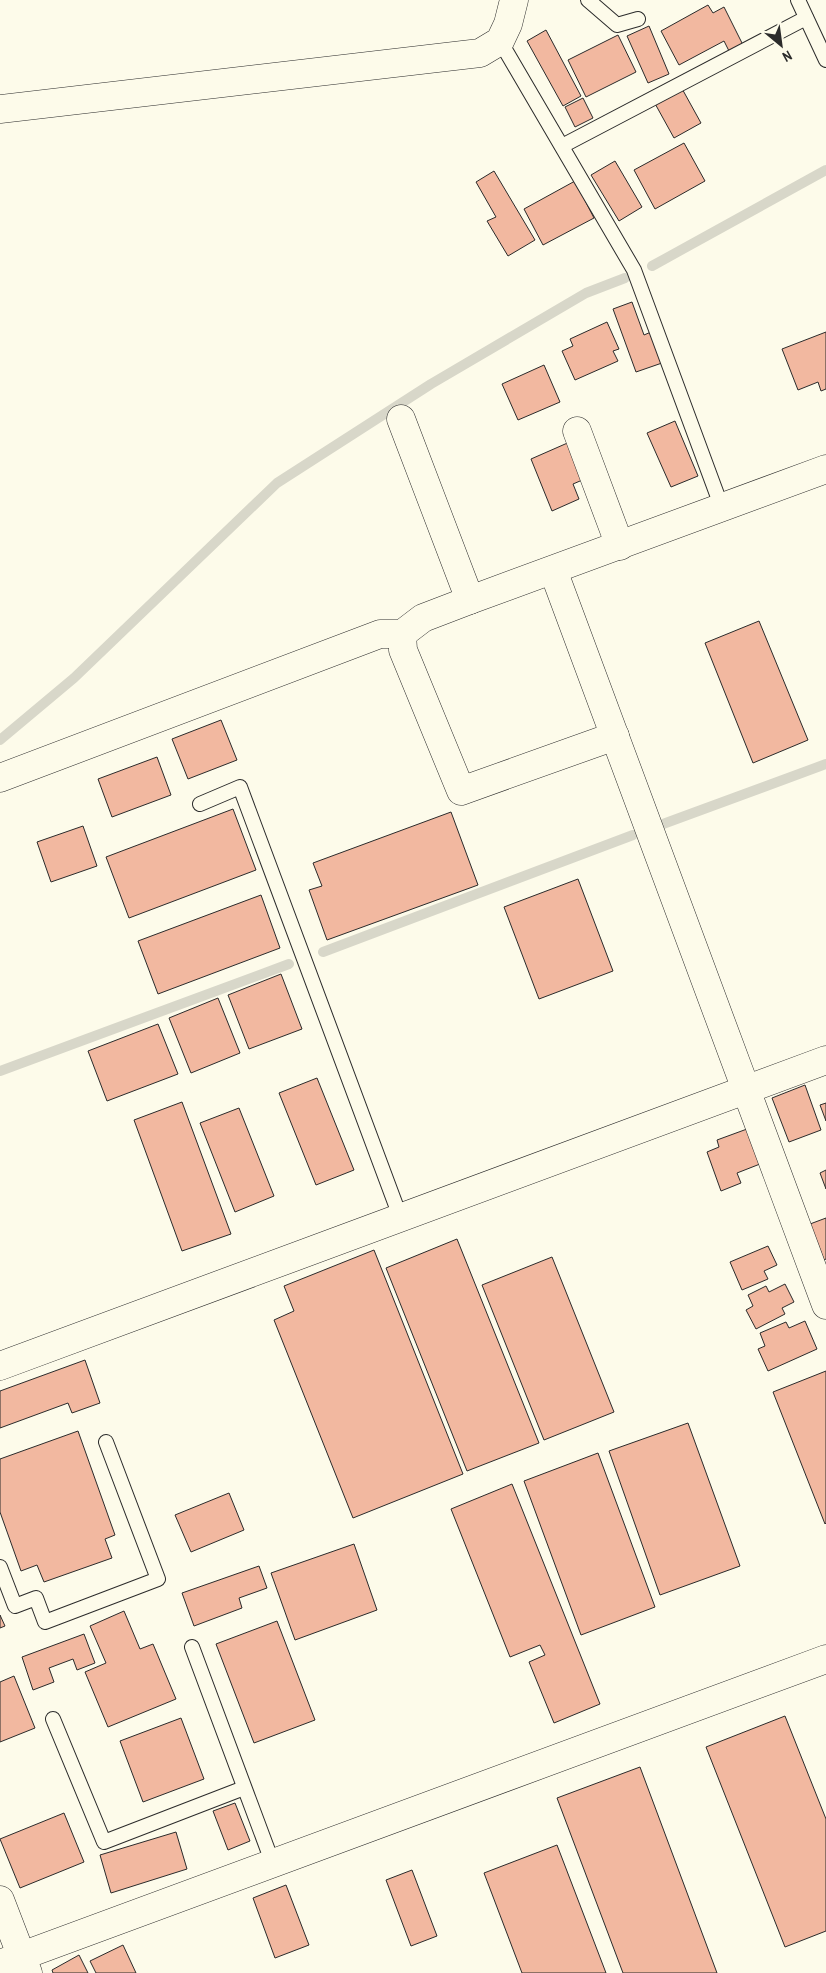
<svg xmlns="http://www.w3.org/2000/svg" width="826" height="1973" font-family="'Archivo Narrow',sans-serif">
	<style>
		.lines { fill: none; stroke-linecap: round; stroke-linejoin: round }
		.stream { stroke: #d8d7c9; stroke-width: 10 }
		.building { fill: #f2b8a0; stroke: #2b2b2b }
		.lane-casing { stroke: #2b2b2b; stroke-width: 16 }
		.street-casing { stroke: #2b2b2b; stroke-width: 29 }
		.lane { stroke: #fdfbea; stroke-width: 14 }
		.street { stroke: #fdfbea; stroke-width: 28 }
	</style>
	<rect width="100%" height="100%" fill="#fdfbea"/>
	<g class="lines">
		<g class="stream">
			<polyline points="652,266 826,170"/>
			<polyline points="0,740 74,678 277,483 431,384 586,293 625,278"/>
			<polyline points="663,824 826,764"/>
			<polyline points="323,952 633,835"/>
			<polyline points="0,1071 289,964"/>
		</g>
	</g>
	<g class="building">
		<polygon points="708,5 713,13 724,7 743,45 730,53 724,41 679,65 661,31"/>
		<polygon points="649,26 669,74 648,83 627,36"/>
		<polygon points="546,30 581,96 563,106 527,41"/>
		<polygon points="618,35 636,72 586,97 568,60"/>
		<polygon points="680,85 701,123 674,138 653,100"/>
		<polygon points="583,98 593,118 575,127 565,107"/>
		<polygon points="684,143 705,181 655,209 634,170"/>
		<polygon points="615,161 642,207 619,221 591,175"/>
		<polygon points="494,171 535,240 508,256 487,221 496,217 476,182"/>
		<polygon points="575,181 594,218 543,245 524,209"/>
		<polygon points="632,302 644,335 651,332 662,363 636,372 613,309"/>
		<polygon points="607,322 619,349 613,351 618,361 575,380 562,351 573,346 570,339"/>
		<polygon points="826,332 826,389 821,391 818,382 798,390 782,349"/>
		<polygon points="544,365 560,402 518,420 502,384"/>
		<polygon points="675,421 698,476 671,487 647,433"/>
		<polygon points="572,441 587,478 573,484 579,499 552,511 531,459"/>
		<polygon points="759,621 808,740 753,763 705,643"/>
		<polygon points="221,720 237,760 188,779 172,739"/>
		<polygon points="157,757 171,795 112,817 98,779"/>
		<polygon points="233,809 256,870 129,918 106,857"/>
		<polygon points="451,812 478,885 327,940 309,890 322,886 313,863"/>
		<polygon points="83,826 97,866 51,882 37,842"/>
		<polygon points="578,879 613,971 539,999 504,907"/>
		<polygon points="261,895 280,948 158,994 138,941"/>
		<polygon points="281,974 302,1029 249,1049 228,995"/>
		<polygon points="218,998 240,1053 191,1073 169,1018"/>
		<polygon points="158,1024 178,1074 107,1101 88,1051"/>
		<polygon points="317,1078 354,1170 316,1185 279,1093"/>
		<polygon points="805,1085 821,1130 789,1142 772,1098"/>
		<polygon points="182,1102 231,1234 182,1251 134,1120"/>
		<polygon points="826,1103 826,1121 820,1105"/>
		<polygon points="239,1108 274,1196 235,1212 200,1123"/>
		<polygon points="747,1129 760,1164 737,1173 741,1183 721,1191 707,1152 719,1147 717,1140"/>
		<polygon points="826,1170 826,1189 820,1173"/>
		<polygon points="826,1218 826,1259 824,1260 810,1224"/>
		<polygon points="457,1239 539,1443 467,1471 386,1268"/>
		<polygon points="768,1246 777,1265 764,1271 768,1279 742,1290 730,1262"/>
		<polygon points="374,1250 463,1474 353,1518 274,1320 294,1311 284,1286"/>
		<polygon points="552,1257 614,1412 544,1440 482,1285"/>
		<polygon points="785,1284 794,1302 782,1308 785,1314 756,1329 746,1310 753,1306 748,1295 766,1286 769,1292"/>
		<polygon points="805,1321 817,1349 768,1371 758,1349 765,1346 760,1333 786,1322 789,1328"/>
		<polygon points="85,1360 100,1403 72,1413 68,1403 0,1428 0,1391"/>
		<polygon points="826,1371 826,1523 825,1524 773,1392"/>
		<polygon points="688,1423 740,1566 660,1595 609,1451"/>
		<polygon points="78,1431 115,1535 105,1539 112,1558 44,1582 37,1565 21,1571 0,1512 0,1459"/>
		<polygon points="598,1453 655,1607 581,1635 524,1481"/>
		<polygon points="512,1484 600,1704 554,1723 529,1662 545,1655 540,1645 510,1657 451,1509"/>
		<polygon points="229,1493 244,1530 191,1552 175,1515"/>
		<polygon points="354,1544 377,1610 295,1640 271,1573"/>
		<polygon points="259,1566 267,1588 239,1598 242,1608 194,1626 182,1593"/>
		<polygon points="124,1611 140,1649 153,1644 176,1699 108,1727 85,1672 106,1663 90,1626"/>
		<polygon points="0,1615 5,1626 0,1628"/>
		<polygon points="277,1621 315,1720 254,1743 216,1644"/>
		<polygon points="84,1634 95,1663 77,1670 73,1659 49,1668 54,1682 33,1690 22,1657"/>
		<polygon points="14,1676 35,1728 0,1742 0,1682"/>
		<polygon points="785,1716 826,1819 826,1931 785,1947 706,1747"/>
		<polygon points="181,1718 204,1779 143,1802 120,1741"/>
		<polygon points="640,1767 717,1973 623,1973 557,1798"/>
		<polygon points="235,1803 250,1841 228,1850 213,1811"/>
		<polygon points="64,1813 84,1862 20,1888 0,1839"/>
		<polygon points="176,1832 187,1869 111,1893 100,1855"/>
		<polygon points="557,1845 606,1973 522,1973 484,1873"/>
		<polygon points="412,1870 437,1936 411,1946 386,1880"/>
		<polygon points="286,1885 309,1945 275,1958 253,1898"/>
		<polygon points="123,1945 136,1973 96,1973 90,1961"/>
		<polygon points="79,1955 88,1973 53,1973 52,1970"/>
	</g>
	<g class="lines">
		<defs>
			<g id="lane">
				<polyline points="588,0 617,25 638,19"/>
				<polyline points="798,0 826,60"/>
				<polyline points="500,41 634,270 722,508"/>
				<polyline points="562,146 806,18"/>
				<polyline points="200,804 240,787 401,1219"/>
				<polyline points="0,1567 15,1606 36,1598 45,1622 158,1579 106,1442"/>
				<polyline points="192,1647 273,1864"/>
				<polyline points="53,1719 104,1842 244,1788"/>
			</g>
			<g id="street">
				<polyline points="0,109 480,53 500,41 508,24 514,0"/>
				<polyline points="401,419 470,600"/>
				<polyline points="577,431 620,546"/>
				<polyline points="553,570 826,1305"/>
				<polyline points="402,634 403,650 461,791 615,736"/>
				<polyline points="0,778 380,634 402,634 423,618 470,600 826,469"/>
				<polyline points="0,1366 826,1060"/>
				<polyline points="0,1900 28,1973"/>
				<polyline points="0,1964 826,1659"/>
			</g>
		</defs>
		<use href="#lane" class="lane-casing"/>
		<use href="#street" class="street-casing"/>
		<use href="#lane" class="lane"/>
		<use href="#street" class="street"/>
	</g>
	<g transform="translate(781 45) rotate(151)" stroke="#fdfbea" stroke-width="4" paint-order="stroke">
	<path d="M0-4L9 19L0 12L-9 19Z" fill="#2b2b2b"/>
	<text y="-8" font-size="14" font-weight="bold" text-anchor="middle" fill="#2b2b2b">N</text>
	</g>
</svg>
